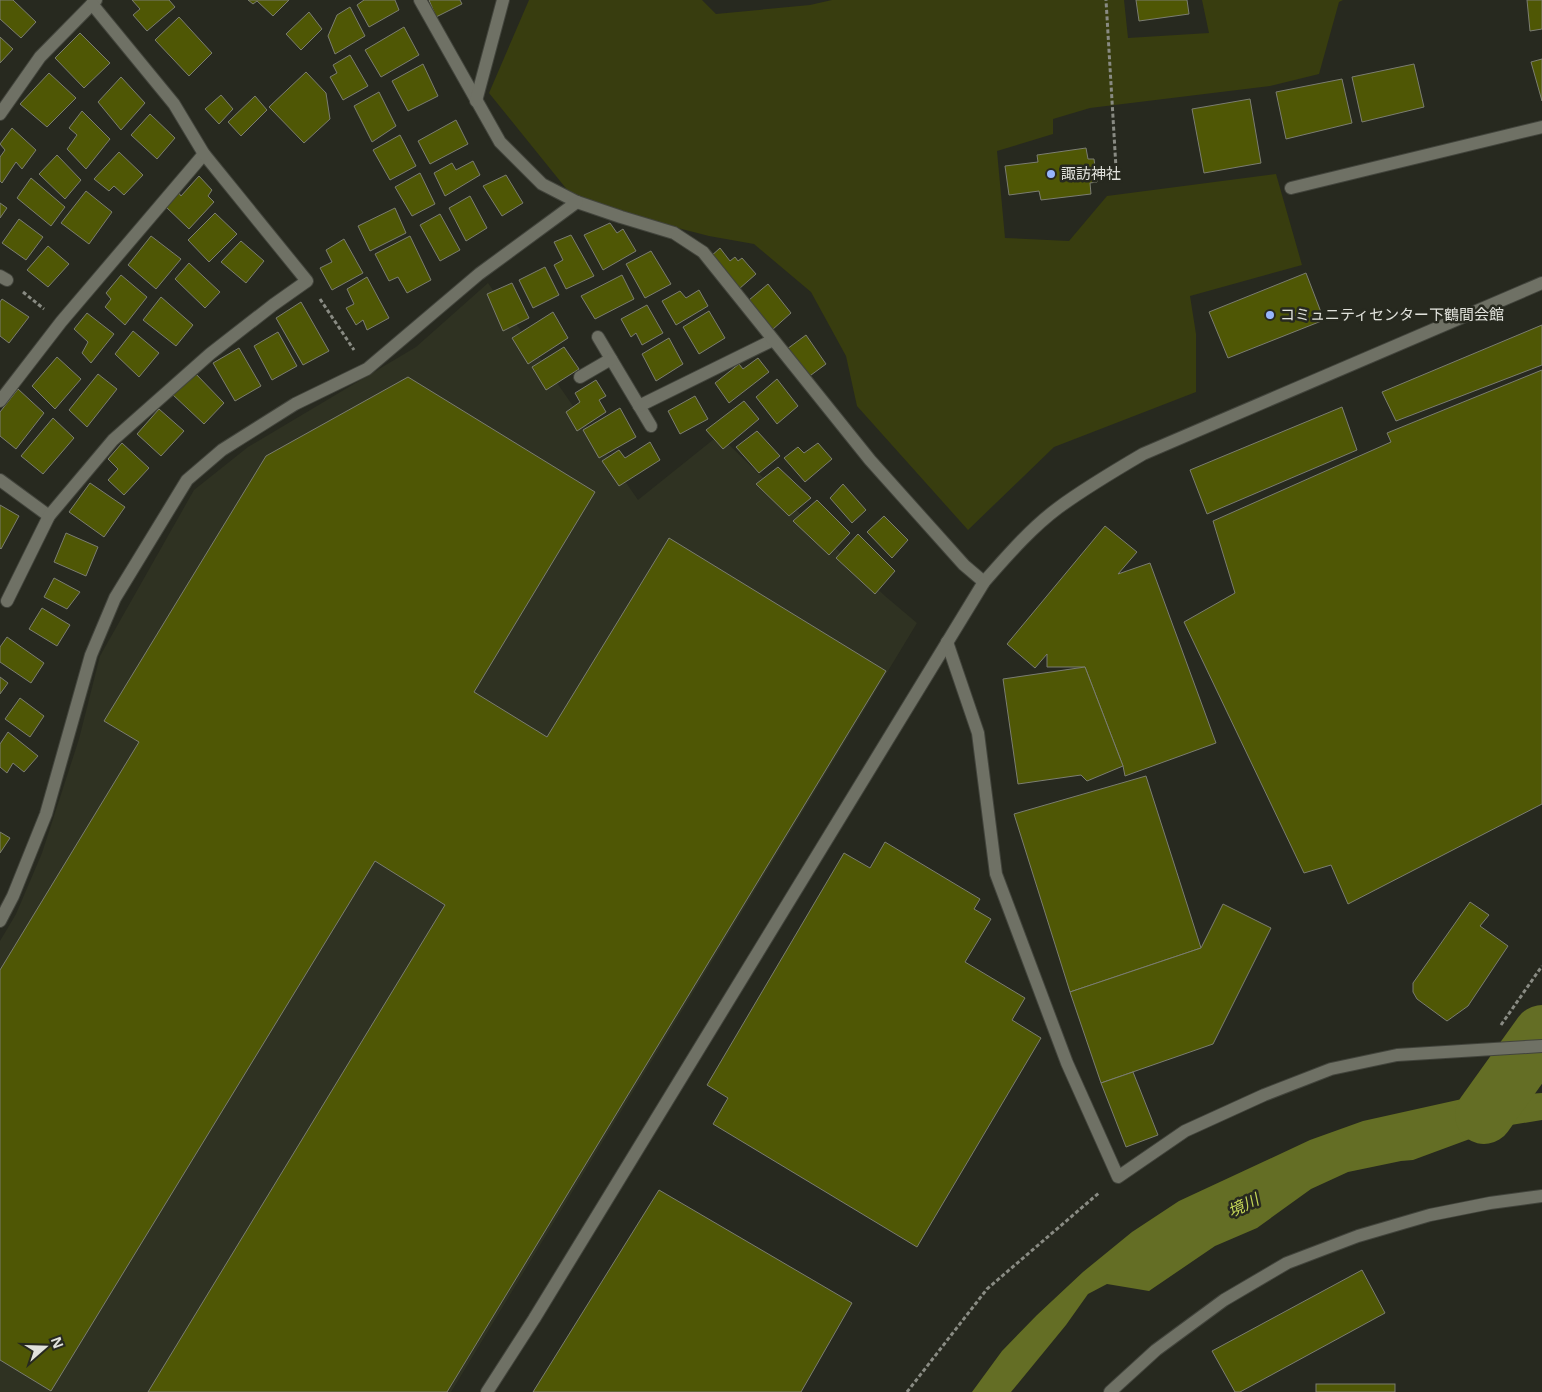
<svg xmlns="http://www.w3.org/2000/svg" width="1542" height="1392" font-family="'Noto Sans','Noto Sans JP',sans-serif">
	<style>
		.built { fill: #2f3222 }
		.green { fill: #383d0f }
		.water { fill: #646e25 }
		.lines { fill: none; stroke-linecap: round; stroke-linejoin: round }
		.river { stroke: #646e25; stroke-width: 58 }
		.building { fill: #4f5705; stroke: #7b7d71 }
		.service-casing { stroke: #42443c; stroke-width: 14 }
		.minor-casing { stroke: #42443c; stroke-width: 14 }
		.tertiary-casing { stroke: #42443c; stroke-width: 14 }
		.path { stroke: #898b83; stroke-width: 3; stroke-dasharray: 4 2.5; stroke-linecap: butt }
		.service { stroke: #6f7165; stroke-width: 12 }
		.minor { stroke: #6f7165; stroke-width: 12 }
		.tertiary { stroke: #6f7165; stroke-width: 12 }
		.poi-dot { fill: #97b6fd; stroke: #27291f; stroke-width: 2 }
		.labels { text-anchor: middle; stroke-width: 5; stroke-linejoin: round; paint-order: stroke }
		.poi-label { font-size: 15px; fill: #e1e2dc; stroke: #27291f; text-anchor: start }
		.water-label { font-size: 16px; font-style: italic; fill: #c4d557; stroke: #27291f }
	</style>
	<rect width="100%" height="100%" fill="#27291f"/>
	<polygon class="built" points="488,283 638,500 719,435 885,596 917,623 451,1392 0,1392 0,941 16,914 42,853 79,739 100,656 194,490 248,447 416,347"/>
	<polygon class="green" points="529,0 702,0 716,14 810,5 832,0 1124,0 1128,38 1209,33 1202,0 1343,0 1339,2 1319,74 1270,86 1090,108 1053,119 1053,134 997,151 1005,238 1069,241 1107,196 1276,174 1302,265 1190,296 1196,334 1196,392 1054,447 968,530 857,406 846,356 811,292 754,244 709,236 577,202 489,93"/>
	<polygon class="water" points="1542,1093 1542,1120 1505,1126 1413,1160 1401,1161 1348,1172 1311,1189 1257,1228 1215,1246 1149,1291 1107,1284 1088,1294 1066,1325 1011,1392 972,1392 1002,1351 1037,1315 1083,1272 1132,1232 1179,1201 1310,1140 1363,1121 1462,1099"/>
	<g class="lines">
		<polyline class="river" points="1484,1115 1542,1034"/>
	</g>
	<g class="building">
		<polygon points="0,0 13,0 36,22 21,38 0,19"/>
		<polygon points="132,0 169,0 175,7 147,31 133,15 140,9"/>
		<polygon points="248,0 289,0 273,16 257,1 253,4"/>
		<polygon points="364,0 395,0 399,10 369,27 357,5"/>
		<polygon points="429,0 460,0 462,4 436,17"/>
		<polygon points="1136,0 1187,0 1189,14 1139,21"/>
		<polygon points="1527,0 1542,0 1542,29 1530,31"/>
		<polygon points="350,7 365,36 335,54 328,36 337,15"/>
		<polygon points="309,12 322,29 301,50 286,34"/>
		<polygon points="179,17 212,53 189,76 155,40"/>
		<polygon points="404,27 419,55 381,77 365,50"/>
		<polygon points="80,33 110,63 84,88 55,58"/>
		<polygon points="0,37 13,49 0,63"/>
		<polygon points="350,55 368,86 343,100 330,77 337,73 333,65"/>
		<polygon points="1542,59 1542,101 1531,62"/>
		<polygon points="423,64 438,96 408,111 392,81"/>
		<polygon points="1414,64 1424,107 1362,122 1352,77"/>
		<polygon points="306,72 326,93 330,119 304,143 269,107"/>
		<polygon points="49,73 76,98 47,127 20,104"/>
		<polygon points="121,77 145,103 121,130 98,102"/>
		<polygon points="1342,79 1352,123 1286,139 1276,92"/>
		<polygon points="379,92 396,126 372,142 354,106"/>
		<polygon points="221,95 233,109 219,124 205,109"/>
		<polygon points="255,96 267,110 241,136 228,122"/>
		<polygon points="1250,99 1261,163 1204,173 1192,109"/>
		<polygon points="82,111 110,139 86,169 67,149 77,135 69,128"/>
		<polygon points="150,114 175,138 157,159 131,135"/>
		<polygon points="456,120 468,144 430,164 418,141"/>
		<polygon points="12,128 36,150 22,169 16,162 2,183 0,181 0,157 5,150 0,144"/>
		<polygon points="400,135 416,166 390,180 373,150"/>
		<polygon points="1086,148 1088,159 1094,159 1097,182 1090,183 1091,194 1041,200 1039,191 1009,195 1005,166 1038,162 1037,155"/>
		<polygon points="119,152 143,175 124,195 114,186 109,191 94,179"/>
		<polygon points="57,155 81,180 65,199 39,174"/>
		<polygon points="473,161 480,175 445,196 434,173 452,163 456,170"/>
		<polygon points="420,173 435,204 412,216 395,187"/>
		<polygon points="506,175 523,203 502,216 483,186"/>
		<polygon points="199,176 212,190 208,196 214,202 189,229 165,206 178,192 181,196"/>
		<polygon points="31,178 65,207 51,226 17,198"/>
		<polygon points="86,191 112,212 89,244 61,223"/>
		<polygon points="470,196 487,228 466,241 449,208"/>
		<polygon points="0,203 7,208 0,218"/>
		<polygon points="395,208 406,233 370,251 358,226"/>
		<polygon points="215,213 237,234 209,262 188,240"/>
		<polygon points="440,214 460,250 440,261 420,225"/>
		<polygon points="19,219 43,237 26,260 2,243"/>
		<polygon points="610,223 617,233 623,229 636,251 603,270 584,235"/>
		<polygon points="571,235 594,276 566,289 554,265 563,260 554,242"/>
		<polygon points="151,236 181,259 156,289 128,265"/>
		<polygon points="410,236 431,280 407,293 398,277 389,281 375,254"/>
		<polygon points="344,239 363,273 332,290 320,268 332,262 326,250"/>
		<polygon points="241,241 264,261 246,283 221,262"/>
		<polygon points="48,246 69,264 48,287 27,270"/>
		<polygon points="720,248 730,261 735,257 738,261 742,258 756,274 739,289 710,257"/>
		<polygon points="651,251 671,284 645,298 626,264"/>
		<polygon points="189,263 220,292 205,308 175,279"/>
		<polygon points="545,267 559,295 533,308 519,280"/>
		<polygon points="1306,273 1324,320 1228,358 1209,312"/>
		<polygon points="121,275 147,297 125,325 105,307 111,299 106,293"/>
		<polygon points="622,275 634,299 595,319 581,296"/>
		<polygon points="367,277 389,318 367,330 363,320 356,325 346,308 354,304 347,289"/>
		<polygon points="512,283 529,318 503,331 487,294"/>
		<polygon points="768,284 791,313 772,330 749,300"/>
		<polygon points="699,290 708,306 676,325 662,301 680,291 686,298"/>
		<polygon points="161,297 193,325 176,346 143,320"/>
		<polygon points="2,299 29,317 9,343 0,336 0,302"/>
		<polygon points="301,302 329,351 303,365 276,318"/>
		<polygon points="647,305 663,333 642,345 636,333 631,337 621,319"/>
		<polygon points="709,311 725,338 699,354 683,327"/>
		<polygon points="553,312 568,338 528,364 512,338"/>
		<polygon points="87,313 114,334 91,363 82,353 88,342 74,329"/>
		<polygon points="1542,325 1542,365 1396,421 1382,392"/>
		<polygon points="133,331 159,353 139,377 115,354"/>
		<polygon points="278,332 297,366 272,380 254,346"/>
		<polygon points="806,335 826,364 807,378 787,349"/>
		<polygon points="669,338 683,364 656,381 642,354"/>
		<polygon points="564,347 579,369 546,390 532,367"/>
		<polygon points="239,348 261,386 235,401 213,363"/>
		<polygon points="57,357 81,379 55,409 32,386"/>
		<polygon points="758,358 769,372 729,403 715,383 739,364 743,369"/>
		<polygon points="1542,370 1542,804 1348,904 1331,865 1304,873 1184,622 1235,593 1213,521 1391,442 1387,433"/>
		<polygon points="193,371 224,403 204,424 172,394"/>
		<polygon points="98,374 117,389 87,427 69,410"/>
		<polygon points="408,377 595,492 474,692 547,737 669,538 886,671 447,1392 148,1392 445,905 375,861 51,1391 0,1360 0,970 139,742 104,721 266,456"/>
		<polygon points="777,379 798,406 777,424 756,397"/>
		<polygon points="596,380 606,396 599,400 606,412 577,431 566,412 580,402 575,393"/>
		<polygon points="18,389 44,413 16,449 0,436 0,412"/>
		<polygon points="695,396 708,419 680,434 668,411"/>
		<polygon points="744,401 759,419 723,449 706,430"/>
		<polygon points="1342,407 1357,450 1207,514 1190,470"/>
		<polygon points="620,408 636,437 599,458 583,430"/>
		<polygon points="159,409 184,431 161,456 137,434"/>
		<polygon points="53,418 74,438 43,474 21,456"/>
		<polygon points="757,431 780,456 759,473 736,447"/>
		<polygon points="650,442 660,460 619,486 602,461 619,450 625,458"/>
		<polygon points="122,443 149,468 124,495 108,480 118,469 108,459"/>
		<polygon points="818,443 832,459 805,482 784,458 798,447 804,453"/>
		<polygon points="778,467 811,498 789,516 756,484"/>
		<polygon points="90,483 125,507 104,537 69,512"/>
		<polygon points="843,484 866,510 852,523 830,498"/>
		<polygon points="817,500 850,533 829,555 793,521"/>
		<polygon points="0,505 19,516 1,549 0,548"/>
		<polygon points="884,516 908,540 892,558 867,532"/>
		<polygon points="1105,526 1137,552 1118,574 1150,563 1216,743 1125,776 1123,766 1085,667 1047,667 1047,654 1035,668 1007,644"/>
		<polygon points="66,533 98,547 86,576 54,562"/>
		<polygon points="858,534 895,571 875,594 836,558"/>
		<polygon points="54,578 80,592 67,609 44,597"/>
		<polygon points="42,608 70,625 57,646 29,629"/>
		<polygon points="7,637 44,663 31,683 0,662 0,647"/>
		<polygon points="1085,667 1123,766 1087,781 1081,775 1018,784 1003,679"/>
		<polygon points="0,677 8,683 0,694"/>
		<polygon points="20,698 44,716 30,737 5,719"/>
		<polygon points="8,732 38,756 24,772 13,763 7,773 0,767 0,744"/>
		<polygon points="1146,776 1201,948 1070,992 1014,814"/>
		<polygon points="0,832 10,838 0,853"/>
		<polygon points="885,842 980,899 974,909 991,919 965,962 1025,998 1012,1020 1041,1038 917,1247 713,1124 728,1098 707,1085 844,853 870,868"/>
		<polygon points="1470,902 1489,915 1480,926 1508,946 1468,1006 1447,1021 1417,999 1413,992 1413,983"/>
		<polygon points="1223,904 1271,928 1213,1044 1101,1083 1070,992 1201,948"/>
		<polygon points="1133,1072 1158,1135 1126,1147 1101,1083"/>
		<polygon points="659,1190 852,1303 801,1392 533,1392"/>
		<polygon points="1362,1270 1385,1313 1240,1392 1235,1392 1212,1351"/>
		<rect x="1316" y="1384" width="79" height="8"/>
	</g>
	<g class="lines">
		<defs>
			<g id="service">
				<polyline points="0,276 7,280"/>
				<polyline points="598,337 651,426"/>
				<polyline points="580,377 611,359"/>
				<polyline points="639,406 773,340"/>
			</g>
			<g id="minor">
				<polyline points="420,0 500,142 542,184 577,202 621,217 674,233 703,252 870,460 964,565 984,582"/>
				<polyline points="476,101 503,0"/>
				<polyline points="0,114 40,57 96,0"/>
				<polyline points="1291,188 1542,127"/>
				<polyline points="0,401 61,322 204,154"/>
				<polyline points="0,480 49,516"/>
				<polyline points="7,601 49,516 113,440 210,354 273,305 307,281 204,154 174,104 92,4"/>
				<polyline points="947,642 978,733 996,874 1067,1063 1118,1177 1185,1131 1264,1095 1331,1069 1397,1055 1542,1046"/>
				<polyline points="0,921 13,896 46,814 91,655 115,598 187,480 222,450 295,404 367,369 479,274 577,202"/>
				<polyline points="1110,1392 1156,1350 1224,1300 1287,1263 1358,1236 1430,1215 1490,1203 1542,1196"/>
			</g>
			<path id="tertiary" d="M487 1392 534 1319 984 582C1007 556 1030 529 1058 508 1085 488 1114 471 1143 454L1542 283"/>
		</defs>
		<use href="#service" class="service-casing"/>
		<use href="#minor" class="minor-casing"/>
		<use href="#tertiary" class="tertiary-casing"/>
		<g class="path">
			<polyline points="1102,172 1116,168 1106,0"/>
			<polyline points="23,292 44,309"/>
			<polyline points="320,299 354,350"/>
			<polyline points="1501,1025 1542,966"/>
			<polyline points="907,1392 987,1289 1100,1192"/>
		</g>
		<use href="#service" class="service"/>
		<use href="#minor" class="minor"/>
		<use href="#tertiary" class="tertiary"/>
	</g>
	<g class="poi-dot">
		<circle cx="1051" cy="174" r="5"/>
		<circle cx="1270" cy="315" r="5"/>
	</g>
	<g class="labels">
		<g class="poi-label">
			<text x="1061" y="179">諏訪神社</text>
			<text x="1280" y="320">コミュニティセンター下鶴間会館</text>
		</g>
		<g class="water-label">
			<text transform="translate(1243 1205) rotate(-26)" y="6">境川</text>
		</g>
	</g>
	<g transform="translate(45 1347) rotate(70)" stroke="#27291f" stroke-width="4" paint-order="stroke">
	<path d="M0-4L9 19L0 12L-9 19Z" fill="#e1e2dc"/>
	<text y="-8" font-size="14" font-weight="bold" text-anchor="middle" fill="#e1e2dc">N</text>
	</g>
</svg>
